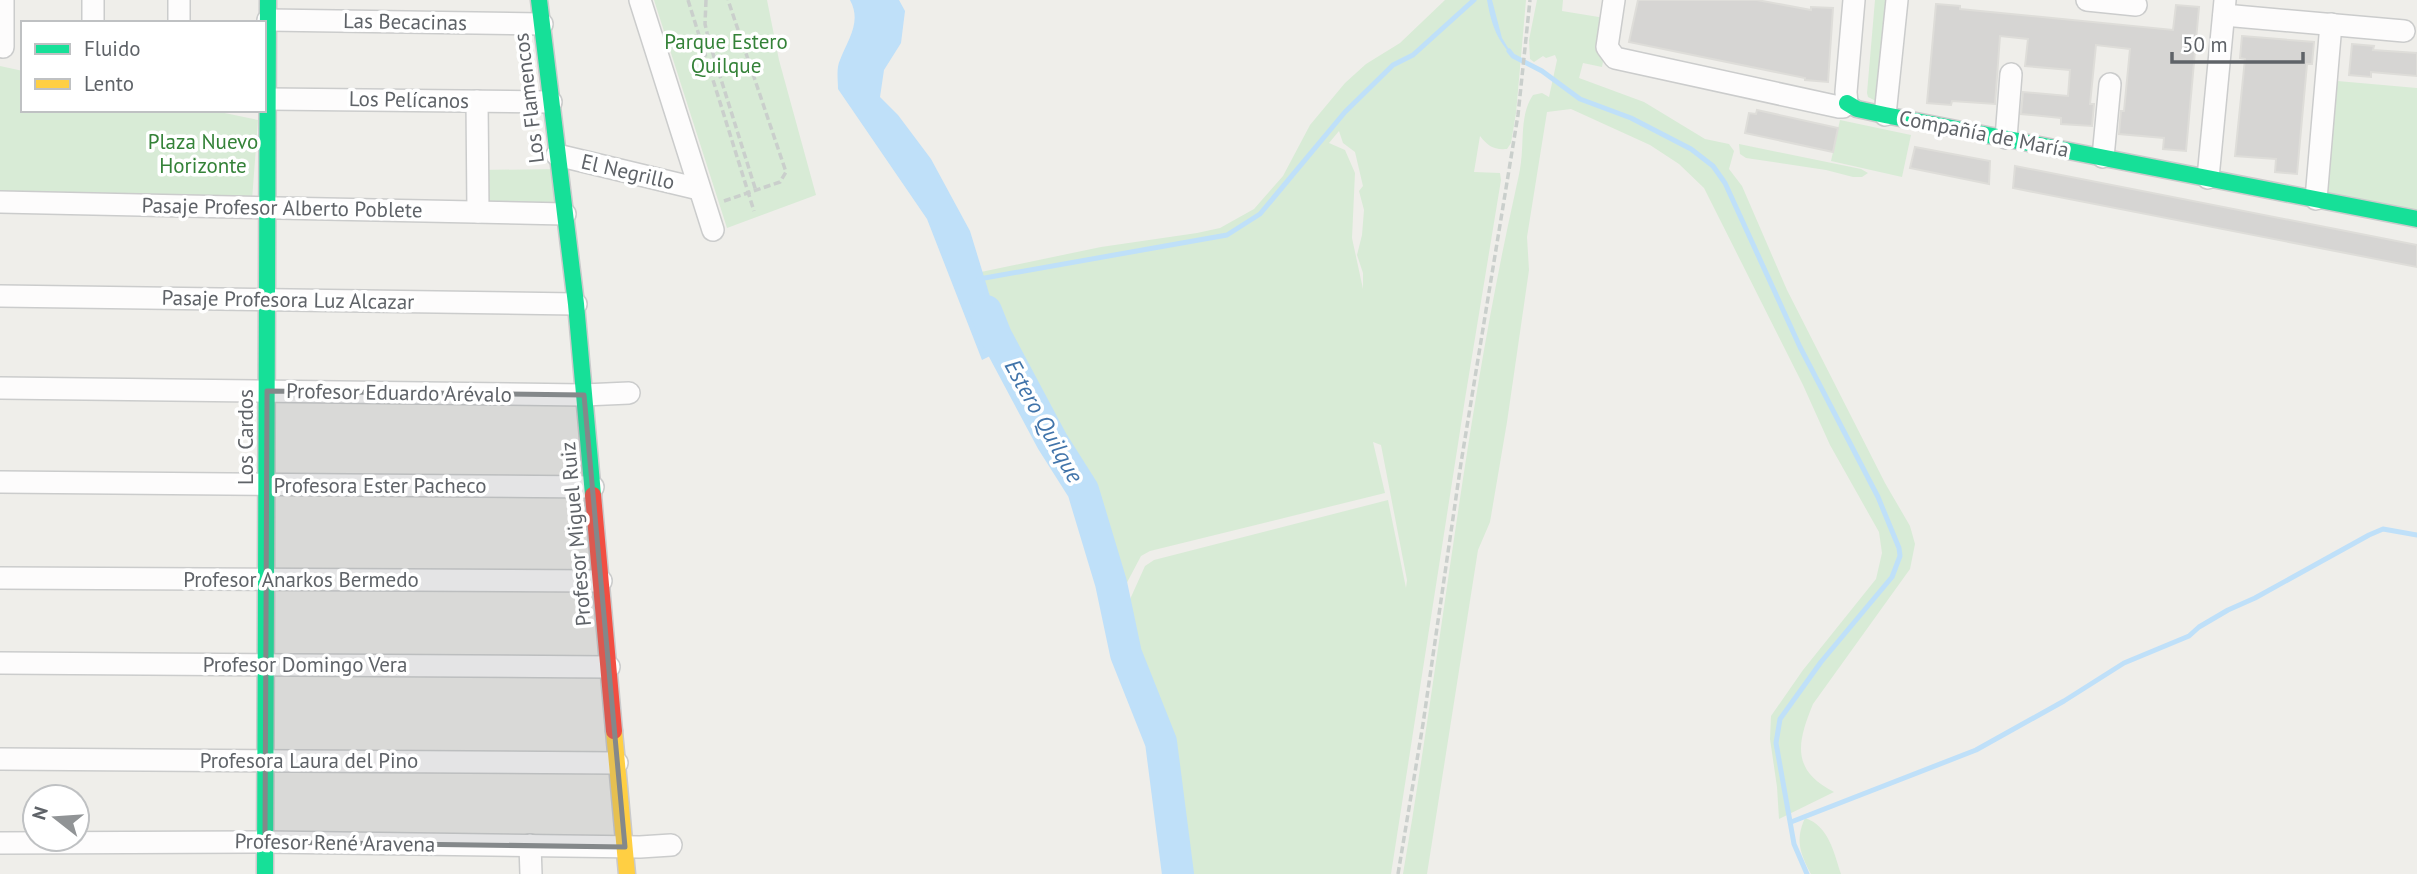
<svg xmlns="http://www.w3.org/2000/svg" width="2417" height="874" font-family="'PT Sans',sans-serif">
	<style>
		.green { fill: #d8ebd6; fill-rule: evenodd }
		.water { fill: #bfe0f9 }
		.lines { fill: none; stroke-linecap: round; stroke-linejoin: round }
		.stream { stroke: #bfe0f9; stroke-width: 5 }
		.river { stroke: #bfe0f9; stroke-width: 32 }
		.building { fill: #d6d5d3; stroke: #deddd9; stroke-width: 2 }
		.street-casing { stroke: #cbcccc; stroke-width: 24 }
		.fast-casing { stroke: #cacacb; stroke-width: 19 }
		.slow-casing { stroke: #cacacb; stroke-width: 19 }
		.jam-casing { stroke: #cacacb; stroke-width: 19 }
		.path { stroke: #cacfcc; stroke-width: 3.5; stroke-dasharray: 7 3.5; stroke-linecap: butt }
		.street { stroke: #fdfcfc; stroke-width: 21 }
		.fast { stroke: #16e098; stroke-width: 16 }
		.slow { stroke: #ffcf43; stroke-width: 16 }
		.jam { stroke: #f24e42; stroke-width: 16 }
		.marked { fill: #84888a; fill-opacity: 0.2; stroke: #84888a; stroke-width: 5; stroke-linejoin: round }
		.labels { text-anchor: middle; stroke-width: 7; stroke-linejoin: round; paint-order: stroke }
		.street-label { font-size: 21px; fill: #5f6368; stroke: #fff }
		.park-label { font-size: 21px; fill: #348238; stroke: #fff }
		.water-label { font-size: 23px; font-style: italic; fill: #4174aa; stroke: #fff }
	</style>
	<rect width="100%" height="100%" fill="#efeeea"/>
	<g class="green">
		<polygon points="654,0 767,0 779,60 816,195 727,228"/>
		<path d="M1445 0H1526L1516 113 1511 143 1507 149C1493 150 1488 146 1480 136L1474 172 1500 173 1501 180 1465 399 1391 874H1192L1168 740 1127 606 1145 566 1154 560 1388 500 1406 588 1407 580 1381 445 1373 442 1385 493 1150 551 1141 556 1122 592C1107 557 1104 518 1087 484 1069 449 1045 416 1027 381 1009 346 994 310 981 272L1101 247 1197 233 1220 228 1254 209 1283 176 1310 125 1345 83 1366 64 1400 43ZM1339 131 1343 143 1355 152 1363 186 1359 191 1364 210 1362 235 1357 255 1363 273V289L1352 238 1355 173 1345 150 1329 143Z"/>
		<path d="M1537 0H1563L1562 11 1611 19 1602 67 1583 63 1579 78 1644 102 1705 139 1729 144 1734 151 1729 169 1742 186 1787 290 1885 483 1910 526 1915 544 1910 569 1813 704C1797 743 1791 770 1834 792L1779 819 1777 787 1770 739 1771 716 1803 670 1876 579 1882 553 1879 532 1830 445 1803 385 1704 188 1679 164 1650 145 1571 109 1547 112 1527 237 1529 270 1507 422 1490 522 1478 550 1427 874H1403C1442 647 1465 418 1515 193 1517 183 1520 172 1521 162 1524 140 1520 114 1533 95L1542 93 1549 97 1557 60 1555 55 1546 58 1543 56 1534 62 1530 59 1529 40Z"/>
		<polygon points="1875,0 1888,0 1876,101 1868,97 1867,93"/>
		<polygon points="0,66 23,71 23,110 210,110 258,120 252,200 0,194"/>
		<polygon points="2326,80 2417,88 2417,219 2316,199"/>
		<polygon points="1840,120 1911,135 1902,177 1831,161"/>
		<polygon points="1739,144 1861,169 1868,173 1862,177 1853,177 1826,170 1746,158 1740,154"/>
		<polygon points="559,169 565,214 478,212 479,170"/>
		<path d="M1805 818C1829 826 1834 853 1841 874H1811C1800 853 1795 840 1805 818Z"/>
	</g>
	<g class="water">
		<path d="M850 0H899L905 11 901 43 884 70 880 97 898 115 931 159 970 231 996 316 1010 346 982 360 927 219 838 89C838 80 836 68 840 60 848 39 862 22 850 0Z"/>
		<path d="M1487 0H1492L1502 38 1513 56C1496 40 1491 22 1487 0Z"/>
	</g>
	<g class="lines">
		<g class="stream">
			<polyline points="1509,51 1513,56 1542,71 1580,99 1631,118 1691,149 1713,166 1725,183 1800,347 1878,497 1899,548 1900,556 1892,577 1821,662 1780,719 1776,743 1794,844 1807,874"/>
			<polyline points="979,279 1227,235 1260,214 1345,112 1393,65 1413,55 1474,0"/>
			<polyline points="1791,822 1976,750 2064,701 2124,663 2189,636 2199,627 2228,610 2255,598 2369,535 2383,529 2417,535"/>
		</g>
		<polyline class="river" points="986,311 996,336 1052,441 1083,490 1111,583 1126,654 1161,742 1178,874"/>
	</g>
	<g class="building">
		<polygon points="1638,0 1757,0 1811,10 1811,7 1833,8 1828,82 1805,80 1805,78 1629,42"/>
		<polygon points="1936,4 1960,6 1960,9 2173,30 2176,5 2199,7 2186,151 2163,149 2164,138 2119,134 2121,111 2124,111 2130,49 2096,45 2090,104 2094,104 2092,126 2061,124 2061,118 2021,114 2023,92 2068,96 2070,70 2025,66 2028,39 2000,36 1995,104 1952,101 1951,105 1927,103"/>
		<polygon points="2242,36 2314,42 2312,64 2307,64 2297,174 2275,172 2276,159 2235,156 2245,59 2240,58"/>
		<polygon points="2352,44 2374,46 2373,50 2417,53 2417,76 2371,72 2371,77 2349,75"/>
		<polygon points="1757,110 1838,128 1833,152 1745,133 1749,113 1756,114"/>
		<polygon points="1915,147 1990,161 1989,184 1910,168"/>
		<polygon points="2015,166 2417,245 2417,267 2013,188"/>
	</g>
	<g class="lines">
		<defs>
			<g id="street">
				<polyline points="3,0 3,47"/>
				<polyline points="93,0 93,23"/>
				<polyline points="179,0 179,23"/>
				<polyline points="640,0 713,230"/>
				<polyline points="1614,0 1607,47 1615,58 1839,107 1843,107 1847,103 1846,92 1854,0"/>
				<polyline points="2087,0 2136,5"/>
				<polyline points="2224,15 2404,31"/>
				<polyline points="268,20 542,24"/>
				<polyline points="268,99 551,102"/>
				<polyline points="477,101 478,212"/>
				<polyline points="1885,115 1897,0"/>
				<polyline points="2006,138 2011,74"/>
				<polyline points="557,155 699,189"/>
				<polyline points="2103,157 2110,84"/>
				<polyline points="2208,178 2225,0"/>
				<polyline points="2316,199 2331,24"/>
				<polyline points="0,202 565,214"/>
				<polyline points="0,296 576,304"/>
				<polyline points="0,388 584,395 629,393"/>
				<polyline points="0,482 593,487"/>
				<polyline points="0,578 601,581"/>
				<polyline points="0,663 609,667"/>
				<polyline points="0,759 617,763"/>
				<polyline points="0,843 265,842 640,847 671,845"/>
				<polyline points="530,845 531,874"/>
			</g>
			<g id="fast">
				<polyline points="539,0 576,304 593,495"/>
				<polyline points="1847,103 1857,109 1885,115 2417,219"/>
				<polyline points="265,874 268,0"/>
			</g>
			<polyline id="slow" points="614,731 627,874"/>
			<polyline id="jam" points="593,495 614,731"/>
		</defs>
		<use href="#street" class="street-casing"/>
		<use href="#fast" class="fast-casing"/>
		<use href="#slow" class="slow-casing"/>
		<use href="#jam" class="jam-casing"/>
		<g class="path">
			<polyline points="688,0 754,211"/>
			<polyline points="706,0 705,24 709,41 756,191"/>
			<polyline points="724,201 780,182 786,172 728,0"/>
			<polyline points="1398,874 1423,724 1461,463 1518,115 1530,0"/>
		</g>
		<use href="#street" class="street"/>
		<use href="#fast" class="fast"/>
		<use href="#slow" class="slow"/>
		<use href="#jam" class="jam"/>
	</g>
	<path class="marked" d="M267 391 584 395 625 847 265 842Z"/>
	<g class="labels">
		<g class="street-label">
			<text transform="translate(405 22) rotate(1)" y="7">Las Becacinas</text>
			<text transform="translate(529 98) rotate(-97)" y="7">Los Flamencos</text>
			<text transform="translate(409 100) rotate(1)" y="7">Los Pelícanos</text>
			<text transform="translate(1984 134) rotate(11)" y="7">Compañía de María</text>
			<text transform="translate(628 172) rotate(13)" y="7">El Negrillo</text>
			<text transform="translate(282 208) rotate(1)" y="7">Pasaje Profesor Alberto Poblete</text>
			<text transform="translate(288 300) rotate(1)" y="7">Pasaje Profesora Luz Alcazar</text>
			<text transform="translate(399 393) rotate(1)" y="7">Profesor Eduardo Arévalo</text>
			<text transform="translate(246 437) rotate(-90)" y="7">Los Cardos</text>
			<text x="380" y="493">Profesora Ester Pacheco</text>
			<text transform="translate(576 534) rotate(-95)" y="7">Profesor Miguel Ruiz</text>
			<text x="301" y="587">Profesor Anarkos Bermedo</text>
			<text x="305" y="672">Profesor Domingo Vera</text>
			<text x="309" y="768">Profesora Laura del Pino</text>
			<text transform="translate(335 843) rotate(1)" y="7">Profesor René Aravena</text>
		</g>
		<g class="park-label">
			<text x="726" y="49">Parque Estero<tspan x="726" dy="24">Quilque</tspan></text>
			<text x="203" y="149">Plaza Nuevo<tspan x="203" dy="24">Horizonte</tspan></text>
		</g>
		<g class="water-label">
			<text transform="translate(1044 421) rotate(61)" y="8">Estero Quilque</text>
		</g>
	</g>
	<rect x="21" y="21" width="245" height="91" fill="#ffffff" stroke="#bfc1c3" stroke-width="2"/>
	<rect x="35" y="44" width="35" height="10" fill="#16e098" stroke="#bfc1c3" stroke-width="2"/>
	<text x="84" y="56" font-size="21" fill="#5f6368">Fluido</text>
	<rect x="35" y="79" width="35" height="10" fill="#ffcf43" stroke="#bfc1c3" stroke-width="2"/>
	<text x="84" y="91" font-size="21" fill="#5f6368">Lento</text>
	<g transform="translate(56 818) rotate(287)"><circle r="33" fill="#ffffff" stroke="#bfc1c3" stroke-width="2"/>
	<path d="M0-5L12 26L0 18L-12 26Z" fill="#919496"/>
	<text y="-10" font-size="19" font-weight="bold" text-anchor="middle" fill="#5f6368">N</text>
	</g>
	<path d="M2172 52v10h131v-10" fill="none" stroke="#5f6368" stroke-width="3.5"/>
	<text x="2182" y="52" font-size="21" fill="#5f6368" stroke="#ffffff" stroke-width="5" paint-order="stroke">50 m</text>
</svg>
